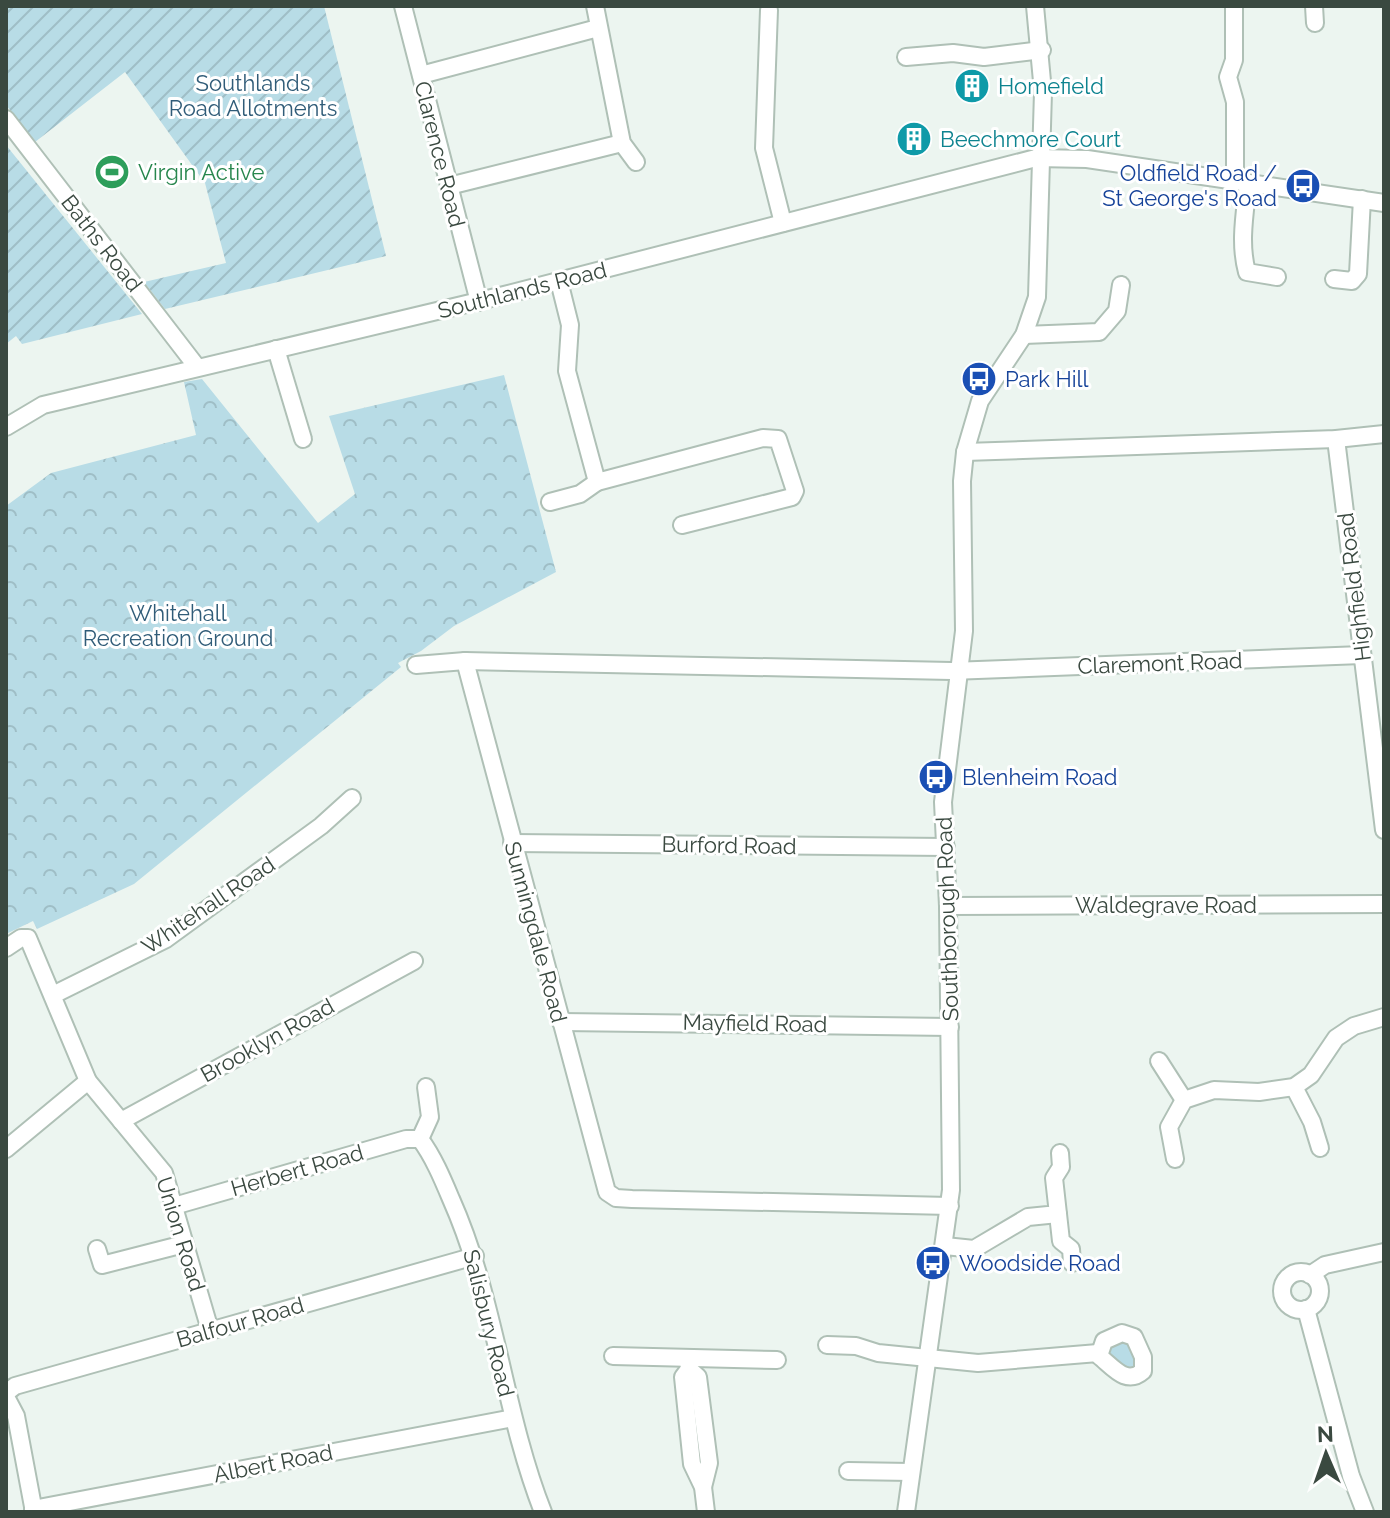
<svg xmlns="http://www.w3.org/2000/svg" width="1390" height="1518" font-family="Raleway,sans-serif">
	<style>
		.grass { fill: #b8dce6 }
		.forest { fill: url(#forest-crowns) }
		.garden { fill: url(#garden-furrows) }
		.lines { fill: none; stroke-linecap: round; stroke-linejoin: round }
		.minor-casing { stroke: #afc0b6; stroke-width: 20 }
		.minor { stroke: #fff; stroke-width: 16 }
		.labels { text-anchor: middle; stroke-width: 6; stroke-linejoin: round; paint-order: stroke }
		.park-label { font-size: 22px; fill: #305c78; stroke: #fff }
		.culture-label { font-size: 22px; fill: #0d838f; stroke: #fff; text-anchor: start }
		.street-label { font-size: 22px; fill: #3a4940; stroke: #fff }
		.leisure-label { font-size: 22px; fill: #27864d; stroke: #fff; text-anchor: start }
		.transit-label { font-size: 22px; fill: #164399; stroke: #fff; text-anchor: start }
	</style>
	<defs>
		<pattern id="forest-crowns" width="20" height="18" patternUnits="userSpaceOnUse" patternTransform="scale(2)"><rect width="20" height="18" fill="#b8dce6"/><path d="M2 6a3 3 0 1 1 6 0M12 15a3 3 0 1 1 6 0" fill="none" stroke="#9fbec6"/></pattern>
		<pattern id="garden-furrows" width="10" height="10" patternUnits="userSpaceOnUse" patternTransform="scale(2)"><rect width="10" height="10" fill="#b8dce6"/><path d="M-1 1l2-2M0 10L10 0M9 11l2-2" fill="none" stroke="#9fbec6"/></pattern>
	</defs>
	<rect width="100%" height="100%" fill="#ecf5f0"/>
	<polygon class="grass" points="1118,1341 1128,1341 1138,1359 1135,1369 1126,1370 1107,1353"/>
	<polygon class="forest" points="504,375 556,572 454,626 421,651 398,663 401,667 134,884 37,929 33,921 6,934 6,506 51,473 196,435 184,382 202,379 318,523 355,494 329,416"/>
	<g class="garden">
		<polygon points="6,6 324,6 386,256 165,309 144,282 226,263 205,183 125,72 35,142 6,105"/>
		<polygon points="6,145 142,314 22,344 16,336 6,344"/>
	</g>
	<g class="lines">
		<defs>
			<g id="minor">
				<polyline points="403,6 479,302"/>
				<polyline points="595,6 622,143 636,162"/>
				<polyline points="1234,6 1234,60 1228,77 1235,102 1235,181"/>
				<polyline points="1314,6 1315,23"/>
				<polyline points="769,10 764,148 783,223"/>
				<polyline points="906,57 953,53 984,57 1042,50"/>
				<polyline points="421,75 598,28"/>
				<polyline points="6,119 197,367"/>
				<path d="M1248 183C1245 213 1239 243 1247 272L1277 277"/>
				<polyline points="449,186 622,143"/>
				<polyline points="1334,279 1352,281 1358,274 1362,199"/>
				<polyline points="559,281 570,325 567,371 597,482 763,438 778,439 795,491 792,497 682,525"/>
				<polyline points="1024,335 1099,332 1117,311 1121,285"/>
				<polyline points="276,349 303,439"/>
				<polyline points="6,427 43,405 504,295 1036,158 1087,159 1384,203"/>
				<polyline points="1336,439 1384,830"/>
				<polyline points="965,452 1336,439 1384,434"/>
				<polyline points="550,502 580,494 597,482"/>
				<polyline points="465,661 607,1192 616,1198 632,1199 950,1206"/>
				<polyline points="416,665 465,661 951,671 1362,655"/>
				<polyline points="512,843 946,847"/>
				<polyline points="948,906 1384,904"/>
				<polyline points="6,948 21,938 28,938 88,1081 164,1173 210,1330"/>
				<polyline points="53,995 166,939 321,826 352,798"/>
				<polyline points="561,1022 950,1027"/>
				<polyline points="1159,1061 1184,1100"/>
				<polyline points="1294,1087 1312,1122 1320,1148"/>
				<polyline points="121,1121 414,961"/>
				<path d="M420 1139C433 1156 443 1180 451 1199 496 1300 503 1410 543 1512"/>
				<polyline points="420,1139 430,1117 426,1087"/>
				<polyline points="6,1149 88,1081"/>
				<polyline points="1175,1159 1169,1127 1184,1100 1214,1090 1259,1092 1294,1087 1311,1075 1336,1038 1354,1026 1384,1017"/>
				<polyline points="174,1206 406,1139 420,1139"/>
				<polyline points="1058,1214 1061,1241 1071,1249 1072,1263"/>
				<polyline points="945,1246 974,1249 1028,1217 1058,1214 1054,1178 1061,1167 1060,1153"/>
				<polyline points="97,1249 102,1265 184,1244"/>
				<circle cx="1301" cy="1291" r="19"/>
				<polyline points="1310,1275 1325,1265 1384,1252"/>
				<polyline points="1306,1309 1351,1476 1365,1512"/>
				<path d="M1122 1333 1134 1337 1143 1357V1371C1126 1386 1113 1367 1099 1356L1104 1341Z"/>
				<polyline points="827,1345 856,1346 878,1353 978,1363 1098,1353"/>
				<polyline points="613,1356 777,1360"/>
				<polyline points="688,1359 689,1369 683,1377 692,1464 703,1487 706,1512"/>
				<polyline points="689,1369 698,1377 709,1463 703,1487"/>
				<polyline points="6,1393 15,1386 475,1256"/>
				<polyline points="6,1397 16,1416 34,1512"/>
				<polyline points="848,1471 911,1472"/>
				<polyline points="33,1509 513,1418"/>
				<polyline points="906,1512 951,1190 948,906 943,802 964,631 962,481 965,452 980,401 1024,335 1037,297 1043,92 1035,6"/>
			</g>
		</defs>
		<use href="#minor" class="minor-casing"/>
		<use href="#minor" class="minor"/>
	</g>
	<defs>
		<symbol id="building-disc" viewBox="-11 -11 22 22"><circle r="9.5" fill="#0f9aa8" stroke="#fff"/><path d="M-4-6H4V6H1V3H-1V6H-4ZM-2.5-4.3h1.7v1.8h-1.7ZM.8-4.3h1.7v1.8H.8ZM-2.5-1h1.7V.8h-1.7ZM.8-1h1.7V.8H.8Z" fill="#fff"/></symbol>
		<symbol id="stadium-disc" viewBox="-11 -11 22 22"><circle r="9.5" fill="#2e9e5b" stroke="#fff"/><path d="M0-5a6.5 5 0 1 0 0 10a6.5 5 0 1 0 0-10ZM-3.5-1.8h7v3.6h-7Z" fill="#fff"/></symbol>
		<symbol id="bus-disc" viewBox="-11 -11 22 22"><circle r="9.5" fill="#1a4fb4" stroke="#fff"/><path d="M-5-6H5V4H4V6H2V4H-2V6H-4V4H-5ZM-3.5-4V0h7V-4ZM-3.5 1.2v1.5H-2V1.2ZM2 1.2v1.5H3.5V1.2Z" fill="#fff"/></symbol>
	</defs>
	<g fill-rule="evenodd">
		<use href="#building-disc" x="952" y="66" width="40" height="40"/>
		<use href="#building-disc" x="894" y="119" width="40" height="40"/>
		<use href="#stadium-disc" x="92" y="152" width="40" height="40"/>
		<use href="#bus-disc" x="1283" y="166" width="40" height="40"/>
		<use href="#bus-disc" x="959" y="359" width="40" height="40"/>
		<use href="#bus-disc" x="916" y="757" width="40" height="40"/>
		<use href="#bus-disc" x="913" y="1243" width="40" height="40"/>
	</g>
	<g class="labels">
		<g class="park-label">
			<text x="253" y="91">Southlands<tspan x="253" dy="25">Road Allotments</tspan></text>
			<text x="178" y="621">Whitehall<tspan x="178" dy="25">Recreation Ground</tspan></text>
		</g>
		<g class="culture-label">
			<text x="998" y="94">Homefield</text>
			<text x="940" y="147">Beechmore Court</text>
		</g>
		<g class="street-label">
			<text transform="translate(440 154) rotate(76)" y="8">Clarence Road</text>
			<text transform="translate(102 243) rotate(52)" y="8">Baths Road</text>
			<text transform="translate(522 290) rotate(-14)" y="8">Southlands Road</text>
			<text transform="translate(1354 587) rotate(-97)" y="8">Highfield Road</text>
			<text transform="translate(1160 663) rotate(-2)" y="8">Claremont Road</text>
			<text transform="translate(729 845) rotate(1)" y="8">Burford Road</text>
			<text transform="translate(208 905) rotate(-34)" y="8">Whitehall Road</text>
			<text x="1166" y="913">Waldegrave Road</text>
			<text transform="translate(947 919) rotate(-92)" y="8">Southborough Road</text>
			<text transform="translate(536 932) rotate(75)" y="8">Sunningdale Road</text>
			<text transform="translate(755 1023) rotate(1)" y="8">Mayfield Road</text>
			<text transform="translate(267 1040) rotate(-29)" y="8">Brooklyn Road</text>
			<text transform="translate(297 1170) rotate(-16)" y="8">Herbert Road</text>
			<text transform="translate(181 1234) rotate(73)" y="8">Union Road</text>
			<text transform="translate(240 1322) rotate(-16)" y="8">Balfour Road</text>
			<text transform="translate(489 1323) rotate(76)" y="8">Salisbury Road</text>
			<text transform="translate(273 1463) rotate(-11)" y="8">Albert Road</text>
		</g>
		<g class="leisure-label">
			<text x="138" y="180">Virgin Active</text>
		</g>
		<g class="transit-label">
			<text x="1277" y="181" text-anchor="end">Oldfield Road /<tspan x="1277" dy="25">St George's Road</tspan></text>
			<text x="1005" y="387">Park Hill</text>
			<text x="962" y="785">Blenheim Road</text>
			<text x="959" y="1271">Woodside Road</text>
		</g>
	</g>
	<rect width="1390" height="1518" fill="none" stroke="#3a4940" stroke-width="16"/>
	<g transform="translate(1326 1454) rotate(358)" stroke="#ffffff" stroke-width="6" paint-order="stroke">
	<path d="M0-6L14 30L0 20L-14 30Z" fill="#3a4940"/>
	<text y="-12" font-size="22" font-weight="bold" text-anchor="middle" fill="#3a4940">N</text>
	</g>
</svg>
